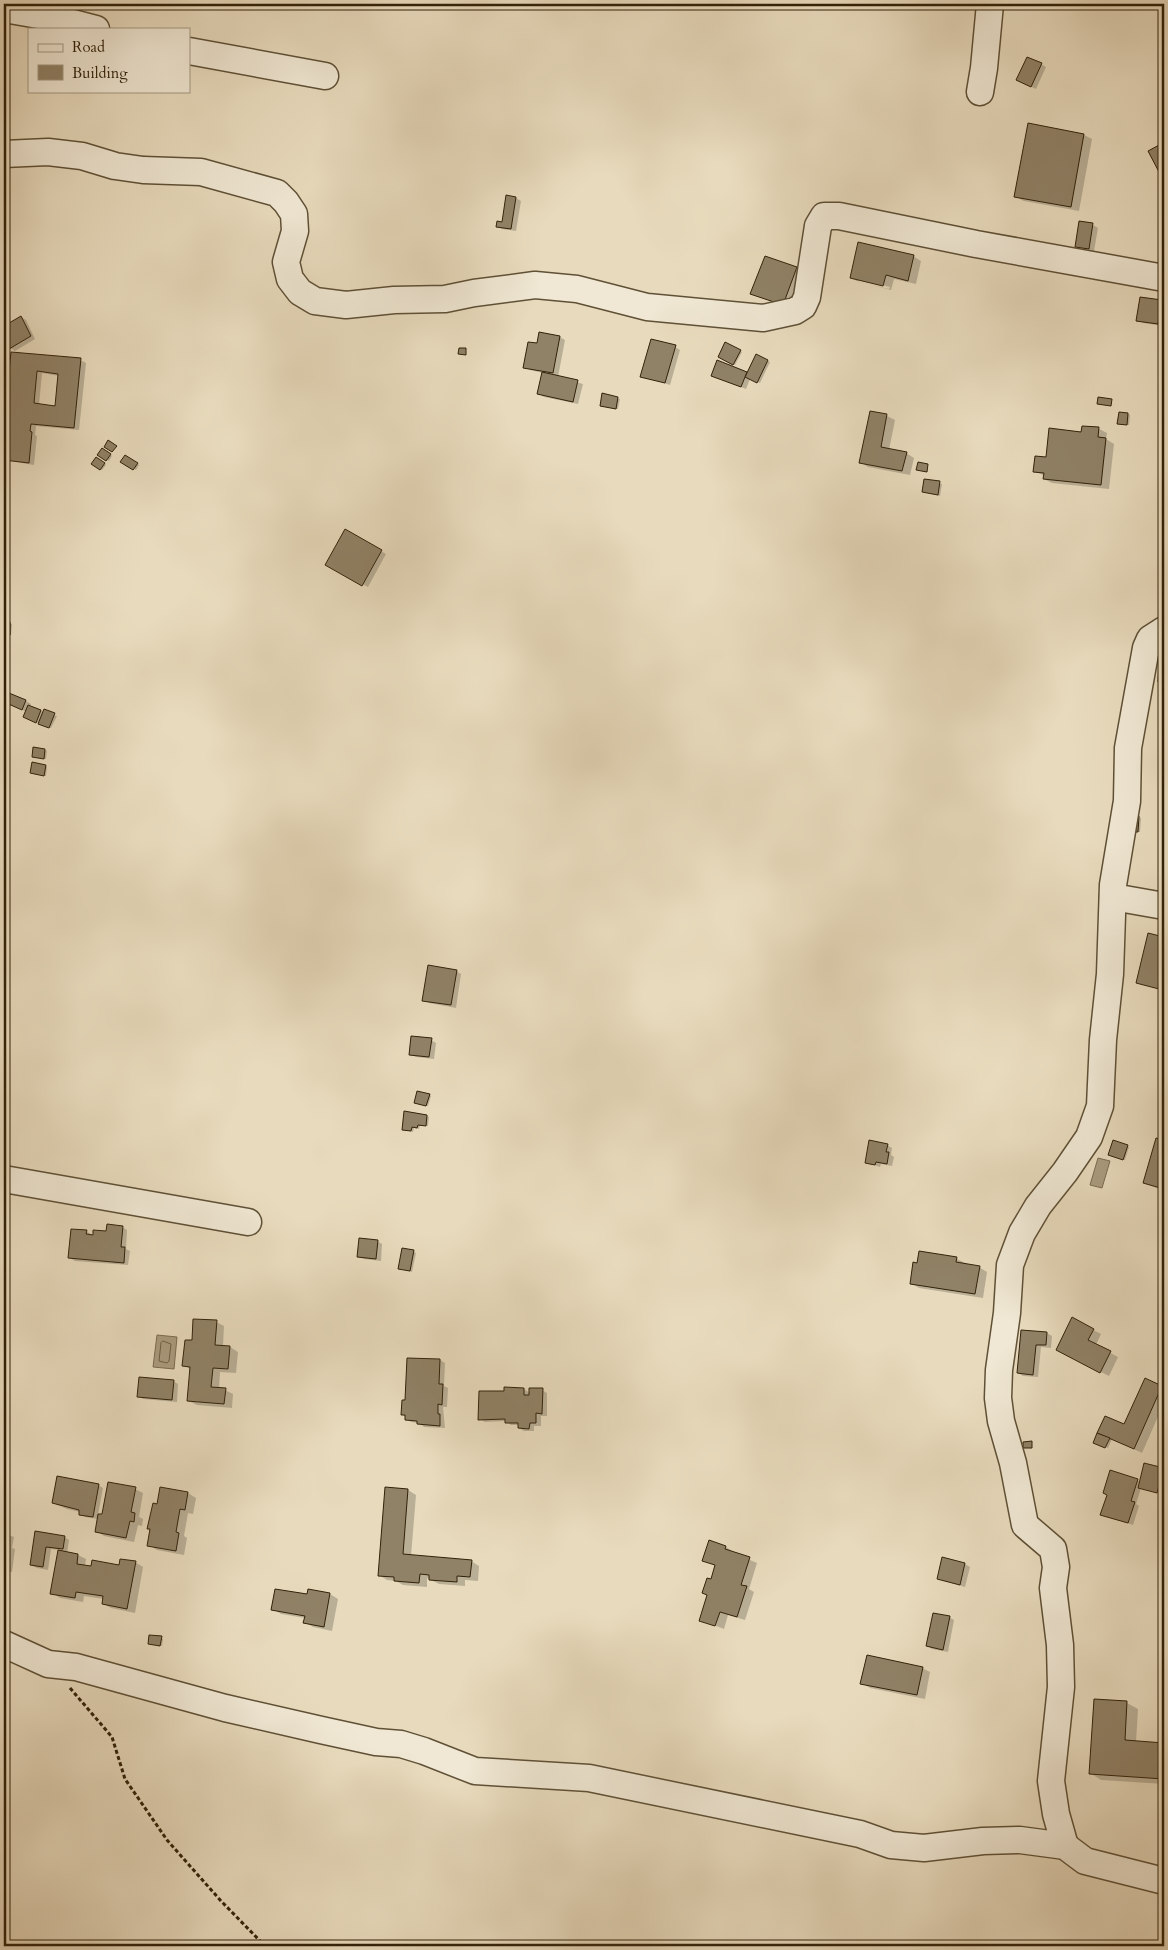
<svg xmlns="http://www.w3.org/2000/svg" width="1168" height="1950" font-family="Cardo,serif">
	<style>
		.water { fill: #aa9c80; stroke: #7a6b50 }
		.shadow { fill: #0003; fill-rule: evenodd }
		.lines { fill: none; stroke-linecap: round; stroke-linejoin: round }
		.shore { stroke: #6e5e44; stroke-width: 1 }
		.building { fill: #908267; stroke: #312109; fill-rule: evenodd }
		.minor-casing { stroke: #5f5036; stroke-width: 29 }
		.path { stroke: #312109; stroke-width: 3; stroke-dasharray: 4 2.5; stroke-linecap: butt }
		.minor { stroke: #f0e8d4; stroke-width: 26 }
	</style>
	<rect width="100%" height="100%" fill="#e8dbbd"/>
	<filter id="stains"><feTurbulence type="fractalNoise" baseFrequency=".004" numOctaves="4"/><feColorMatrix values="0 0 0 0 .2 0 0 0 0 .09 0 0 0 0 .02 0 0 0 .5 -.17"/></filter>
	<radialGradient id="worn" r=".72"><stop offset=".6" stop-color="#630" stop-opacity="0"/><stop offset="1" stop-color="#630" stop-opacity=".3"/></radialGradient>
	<g class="water">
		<polygon points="1098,1158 1110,1161 1102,1188 1090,1185"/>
		<polygon points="157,1335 177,1337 174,1369 153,1367"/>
	</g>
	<g class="shadow">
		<polygon points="1041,64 1046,67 1036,89 1023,83"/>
		<polygon points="1084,135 1092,139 1079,211 1024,201 1016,197"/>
		<polygon points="1161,145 1164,147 1164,174 1160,171"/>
		<polygon points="516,198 521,201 516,231 502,229 497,226 503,223"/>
		<polygon points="1080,222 1093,225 1098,228 1094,251 1081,249 1076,246"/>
		<path d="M913 256 921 261 916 284 894 279 891 290 859 282 851 278ZM858 279 890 287 889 289 858 282Z"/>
		<polygon points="796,268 801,271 788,307 757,296"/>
		<polygon points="1161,301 1164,303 1163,326 1143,323 1138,320"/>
		<polygon points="21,317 26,320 35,339 15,351 10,348 4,340 4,327"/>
		<polygon points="560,337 565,340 558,377 583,384 578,404 544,397 539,394 543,373 530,370 525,367 538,345"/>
		<polygon points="726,344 742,352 735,365 719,356"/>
		<polygon points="675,347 680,350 670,385 642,376"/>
		<path d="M12 353 80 360 86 363 79 430 36 426 35 435 37 436 34 465 4 460V429H9L10 423 5 421ZM42 373 59 376 56 408 39 405Z"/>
		<polygon points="757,356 770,362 760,383 750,379 746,389 718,378 748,374"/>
		<polygon points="4,376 7,378 4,389"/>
		<polygon points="603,395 620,399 618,409 603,406"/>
		<polygon points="871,412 887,416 895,420 889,450 906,453 914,458 910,475 868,467 860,462"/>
		<polygon points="1128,414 1130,415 1129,425 1121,424"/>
		<polygon points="1083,427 1099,429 1107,433 1106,439 1114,444 1109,489 1052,483 1044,479 1045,476 1034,471 1047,458 1083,433"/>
		<polygon points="103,449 112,456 109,461 99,454"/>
		<polygon points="126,456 139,465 136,470 122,461"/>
		<polygon points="96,458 106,465 102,470 92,464"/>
		<polygon points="925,480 942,484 940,496 923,492"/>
		<polygon points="346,531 386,554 368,587 327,565"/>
		<polygon points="4,623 12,624 11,635 4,635"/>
		<polygon points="4,692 26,701 31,704 29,707 57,716 51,728 27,718 27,712 4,702"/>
		<polygon points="45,750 47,751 46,759 35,757"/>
		<polygon points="45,766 47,767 46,776 33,774"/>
		<polygon points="1139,817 1141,818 1140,832 1132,832"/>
		<polygon points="1149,934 1164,938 1164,991 1137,982"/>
		<polygon points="456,971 461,974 456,1008 429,1003 423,1000"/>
		<polygon points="431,1040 436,1043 434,1059 416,1057 410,1054"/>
		<polygon points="429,1095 431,1096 428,1106 417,1103"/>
		<polygon points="427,1116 429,1117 428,1126 420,1125 419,1129 414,1128 413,1132 405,1130"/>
		<polygon points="1157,1139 1164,1142 1164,1191 1144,1183"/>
		<polygon points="887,1145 892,1148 891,1155 894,1157 892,1166 881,1164 880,1167 866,1162"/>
		<polygon points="1127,1146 1129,1147 1125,1160 1111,1156"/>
		<polygon points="122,1227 127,1230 126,1249 130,1251 128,1265 75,1261 70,1258 86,1231 94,1236"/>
		<polygon points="377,1241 382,1244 381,1261 364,1259 358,1256"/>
		<polygon points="414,1252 416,1253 412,1272 401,1269"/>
		<polygon points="920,1253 957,1259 965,1263 965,1265 979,1267 987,1272 983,1298 919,1288 911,1283 918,1265"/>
		<polygon points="216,1322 224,1326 223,1346 230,1347 238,1352 236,1373 220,1372 219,1389 225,1390 233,1394 232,1408 197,1405 189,1401 191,1370 184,1365"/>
		<polygon points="1093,1330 1101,1334 1096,1345 1118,1357 1109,1376 1065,1354"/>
		<polygon points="1022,1331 1047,1333 1052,1336 1051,1348 1041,1347 1038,1377 1023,1376 1018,1373"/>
		<polygon points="440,1360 445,1363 444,1386 448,1388 447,1407 443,1407 445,1428 424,1427 419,1423 411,1422 402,1414"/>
		<polygon points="173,1381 178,1384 177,1402 143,1399 138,1396"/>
		<polygon points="1161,1387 1164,1388 1164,1403 1142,1453 1112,1439 1108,1448 1094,1442 1125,1426"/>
		<polygon points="524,1389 530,1393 542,1390 547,1393 547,1416 541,1416 541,1426 534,1426 534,1431 524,1431 519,1428 519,1425 511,1425 506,1421 485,1422 480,1419 505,1392"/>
		<polygon points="1145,1464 1164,1469 1163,1495 1141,1488 1136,1504 1139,1506 1133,1525 1107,1517 1108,1495 1137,1480 1140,1482"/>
		<polygon points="98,1485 103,1488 98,1515 103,1516 135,1489 143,1493 139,1517 143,1519 142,1526 138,1525 134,1542 104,1536 96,1531 98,1519 85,1517 80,1514 80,1512 67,1509 53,1503"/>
		<polygon points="386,1488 408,1490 416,1495 411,1556 471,1561 479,1566 478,1581 465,1580 465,1586 439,1584 427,1578 427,1587 403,1585 396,1581 387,1580 379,1575"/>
		<polygon points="188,1493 196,1498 193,1514 188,1513 184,1536 187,1538 184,1555 157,1550 149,1545 158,1506"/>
		<polygon points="4,1533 14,1537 12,1548 15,1549 12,1572 6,1571 4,1589"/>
		<polygon points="36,1533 64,1537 69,1540 67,1553 78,1555 86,1559 85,1566 120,1566 135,1562 143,1567 135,1613 111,1608 103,1604 104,1599 84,1596 83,1602 60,1598 52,1593 59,1550 51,1549 48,1570 37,1568 31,1565"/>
		<polygon points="710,1542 726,1547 734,1552 733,1553 757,1563 749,1589 754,1592 745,1620 728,1615 724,1629 701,1620 708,1596 703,1593 711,1581 716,1566 704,1560"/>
		<polygon points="965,1564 970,1567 965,1587 938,1579"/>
		<polygon points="330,1594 338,1599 332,1631 313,1627 305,1622 305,1618 281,1614 273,1609 308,1596"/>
		<polygon points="949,1617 954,1620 948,1652 932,1649 927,1646"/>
		<polygon points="161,1638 163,1639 162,1646 152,1644"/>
		<polygon points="922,1668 930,1672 925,1699 870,1688 862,1683"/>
		<polygon points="1095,1700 1127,1703 1138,1709 1136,1742 1164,1744 1164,1784 1101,1780 1090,1773"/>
	</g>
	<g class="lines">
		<polygon class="shore" points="163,1341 171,1344 169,1361 167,1363 159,1361 161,1343"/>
	</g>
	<g class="building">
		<polygon points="1027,57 1042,63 1031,87 1016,80"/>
		<polygon points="1028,123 1084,134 1071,207 1014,197"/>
		<polygon points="1161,144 1164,150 1164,169 1159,172 1148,151"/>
		<polygon points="506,195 516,197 511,229 496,227 497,221 502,222"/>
		<polygon points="1079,221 1093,223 1089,249 1075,247"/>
		<polygon points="858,242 914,255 908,281 886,275 883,286 850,278"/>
		<polygon points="765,256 797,267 783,305 750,294"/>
		<polygon points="1140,297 1162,300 1158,324 1136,321"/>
		<polygon points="21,316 31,336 9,349 4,342 4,326"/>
		<polygon points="539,332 560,336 553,373 523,368 528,342 537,343"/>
		<polygon points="651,339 676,345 665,383 640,377"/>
		<polygon points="725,342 741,350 733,365 718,357"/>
		<polygon points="459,348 466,348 466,355 458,354"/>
		<path d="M11 352 81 358 74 428 31 424 30 431 32 432 29 463 4 460V427L8 428 9 422 4 420ZM37 371 58 374 55 406 34 403Z"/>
		<polygon points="756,354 768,360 757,383 745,377"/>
		<polygon points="717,360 747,372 741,387 711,376"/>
		<polygon points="542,372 578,380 573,402 537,394"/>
		<polygon points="602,393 618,397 616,409 600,406"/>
		<polygon points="1098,397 1112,399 1111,406 1097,404"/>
		<polygon points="870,411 887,414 881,447 907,452 902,471 859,463"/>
		<polygon points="1119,412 1128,413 1127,425 1117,424"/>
		<polygon points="1082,426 1099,427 1098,437 1106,438 1101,485 1043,479 1044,473 1033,472 1035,456 1046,457 1049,428 1081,432"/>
		<polygon points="108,440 117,446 112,452 104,447"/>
		<polygon points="102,448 111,454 106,461 97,455"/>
		<polygon points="125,455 138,463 133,470 120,462"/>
		<polygon points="96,457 105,463 100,470 91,464"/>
		<polygon points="918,462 928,464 927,472 916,470"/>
		<polygon points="924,479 940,481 938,495 922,492"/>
		<polygon points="345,529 382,550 362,586 325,565"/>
		<polygon points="4,622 10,622 10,635 4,634"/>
		<polygon points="1159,661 1164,661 1164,682 1158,682"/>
		<polygon points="4,691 26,700 22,710 4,702"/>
		<polygon points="28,705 41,710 36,723 23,717"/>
		<polygon points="44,709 55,713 49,728 38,724"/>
		<polygon points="33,747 45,749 44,759 32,757"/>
		<polygon points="32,762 46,765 44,776 30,773"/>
		<polygon points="1130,815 1139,816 1138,832 1129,832"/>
		<polygon points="1148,933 1164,937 1164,974 1163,973 1159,989 1136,983"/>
		<polygon points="428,965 457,970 451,1005 422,1001"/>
		<polygon points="411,1036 432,1038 429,1057 409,1055"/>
		<polygon points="417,1091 430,1094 426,1106 414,1103"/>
		<polygon points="404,1111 427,1115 426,1126 418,1125 417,1128 412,1127 411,1131 402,1130"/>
		<polygon points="1156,1138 1164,1140 1164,1189 1143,1183"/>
		<polygon points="869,1140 888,1144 886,1152 889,1152 887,1164 876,1162 875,1165 865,1163"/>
		<polygon points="1113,1140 1128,1145 1123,1160 1108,1155"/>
		<polygon points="107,1224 123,1226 121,1247 125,1247 124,1263 68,1258 71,1229 87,1230 86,1234 93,1235 93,1230 106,1231"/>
		<polygon points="359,1238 378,1240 376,1259 357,1257"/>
		<polygon points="402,1248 414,1250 410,1271 398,1269"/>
		<polygon points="919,1251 957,1257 956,1262 980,1266 975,1294 910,1284 913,1262 917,1263"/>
		<polygon points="1072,1317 1094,1329 1088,1340 1111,1351 1100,1373 1056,1350"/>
		<polygon points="193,1319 217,1320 215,1345 230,1346 228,1369 213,1368 211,1387 226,1388 224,1404 187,1401 190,1367 182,1366 185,1340 192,1340"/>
		<polygon points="1021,1330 1047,1332 1046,1345 1036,1345 1033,1375 1017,1373"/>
		<polygon points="407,1358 440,1359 439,1384 443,1384 442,1405 438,1404 438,1414 440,1414 440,1426 417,1424 417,1421 405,1420 405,1415 401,1415 402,1400 405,1400"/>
		<polygon points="139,1377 174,1380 172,1400 137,1397"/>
		<polygon points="1145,1378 1162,1386 1134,1449 1097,1433 1105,1416 1124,1424"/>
		<polygon points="504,1387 524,1388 524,1395 529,1395 529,1388 543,1388 542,1414 536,1413 536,1423 530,1423 529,1429 518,1428 518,1423 505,1423 505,1419 478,1420 479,1391 504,1391"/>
		<polygon points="1097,1433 1110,1438 1105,1448 1093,1443"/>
		<polygon points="1032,1441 1032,1448 1023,1448 1023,1442"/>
		<polygon points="1144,1463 1164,1468 1157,1493 1138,1488"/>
		<polygon points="1110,1470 1138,1479 1131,1501 1135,1502 1128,1523 1100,1515 1107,1495 1103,1493"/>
		<polygon points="57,1476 99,1484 93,1517 79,1515 79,1510 52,1503"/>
		<polygon points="108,1482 136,1487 131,1512 135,1513 134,1522 130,1521 126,1538 95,1532 98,1514 102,1514"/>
		<polygon points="160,1487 188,1492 185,1510 180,1509 176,1532 179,1533 176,1551 147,1546 150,1529 147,1529 153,1503 157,1504"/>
		<polygon points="385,1487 408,1489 403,1554 472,1560 470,1577 457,1576 457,1582 429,1580 429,1575 420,1574 419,1583 394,1581 394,1577 378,1576"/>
		<polygon points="4,1531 6,1532 5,1543 7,1544 4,1568"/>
		<polygon points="35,1531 65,1536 63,1549 46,1547 43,1567 30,1565"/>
		<polygon points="709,1540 726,1546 725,1549 750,1557 741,1585 747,1586 737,1617 720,1612 715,1626 699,1621 707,1595 702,1593 707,1578 711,1579 715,1565 702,1561"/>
		<polygon points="58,1550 78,1554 77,1564 91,1566 92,1560 119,1565 120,1559 136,1561 127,1609 102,1604 103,1596 76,1592 75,1598 50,1594"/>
		<polygon points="942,1557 965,1563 960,1585 937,1579"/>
		<polygon points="275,1589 307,1594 308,1589 330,1593 324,1627 303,1623 305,1616 271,1610"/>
		<polygon points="933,1613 950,1616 943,1650 926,1646"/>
		<polygon points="149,1635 162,1636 160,1646 148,1644"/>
		<polygon points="867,1655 923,1667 917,1695 860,1684"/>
		<polygon points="1094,1699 1127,1701 1125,1740 1164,1743 1164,1779 1089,1774"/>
	</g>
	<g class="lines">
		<defs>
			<g id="minor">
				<polyline points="4,9 50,17 96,29"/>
				<polyline points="189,51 325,76"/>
				<polyline points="980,92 984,68 990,4"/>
				<polyline points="4,154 48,152 82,156 115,166 143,170 201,172 277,193 286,202 294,214 295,231 286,262 290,279 300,292 315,301 346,305 394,300 445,299 474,293 535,285 577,289 647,307 763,318 795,311 803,306 807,297 818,226 824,216 839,216 976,244 1164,278"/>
				<polyline points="1113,897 1164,906"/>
				<polyline points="4,1179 248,1222"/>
				<polyline points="4,1644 48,1664 76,1667 225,1708 321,1730 376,1742 401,1744 424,1751 475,1771 589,1778 860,1834 891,1845 924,1848 983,1841 1020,1840 1065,1846 1085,1861 1164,1881"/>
				<polyline points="1065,1846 1056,1814 1051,1781 1061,1687 1060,1645 1053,1588 1056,1567 1053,1549 1025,1525 1013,1463 1001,1421 998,1398 999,1370 1007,1313 1010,1265 1022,1233 1038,1206 1065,1172 1089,1137 1100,1106 1103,1040 1110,974 1113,885 1127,801 1128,748 1146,648 1150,639 1164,630"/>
			</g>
		</defs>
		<use href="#minor" class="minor-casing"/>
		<polyline class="path" points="70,1688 112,1737 125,1779 167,1840 221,1901 265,1946"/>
		<use href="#minor" class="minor"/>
	</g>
	<rect width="1168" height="1950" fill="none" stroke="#e8dbbd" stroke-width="20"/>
	<rect x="5" y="5" width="1158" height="1940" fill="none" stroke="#312109" stroke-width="2.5"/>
	<rect x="10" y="10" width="1148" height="1930" fill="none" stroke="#312109"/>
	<rect x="28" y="28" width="162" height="65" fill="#f0e8d4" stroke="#a49883"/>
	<rect x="38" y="44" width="25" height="8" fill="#f0e8d4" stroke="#a49883"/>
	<text x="72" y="52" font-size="15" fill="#312109">Road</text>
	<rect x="38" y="65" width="25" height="15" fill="#908267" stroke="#a49883"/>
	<text x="72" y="78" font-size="15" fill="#312109">Building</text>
	<rect width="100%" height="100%" filter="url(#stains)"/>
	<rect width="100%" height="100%" fill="url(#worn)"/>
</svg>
